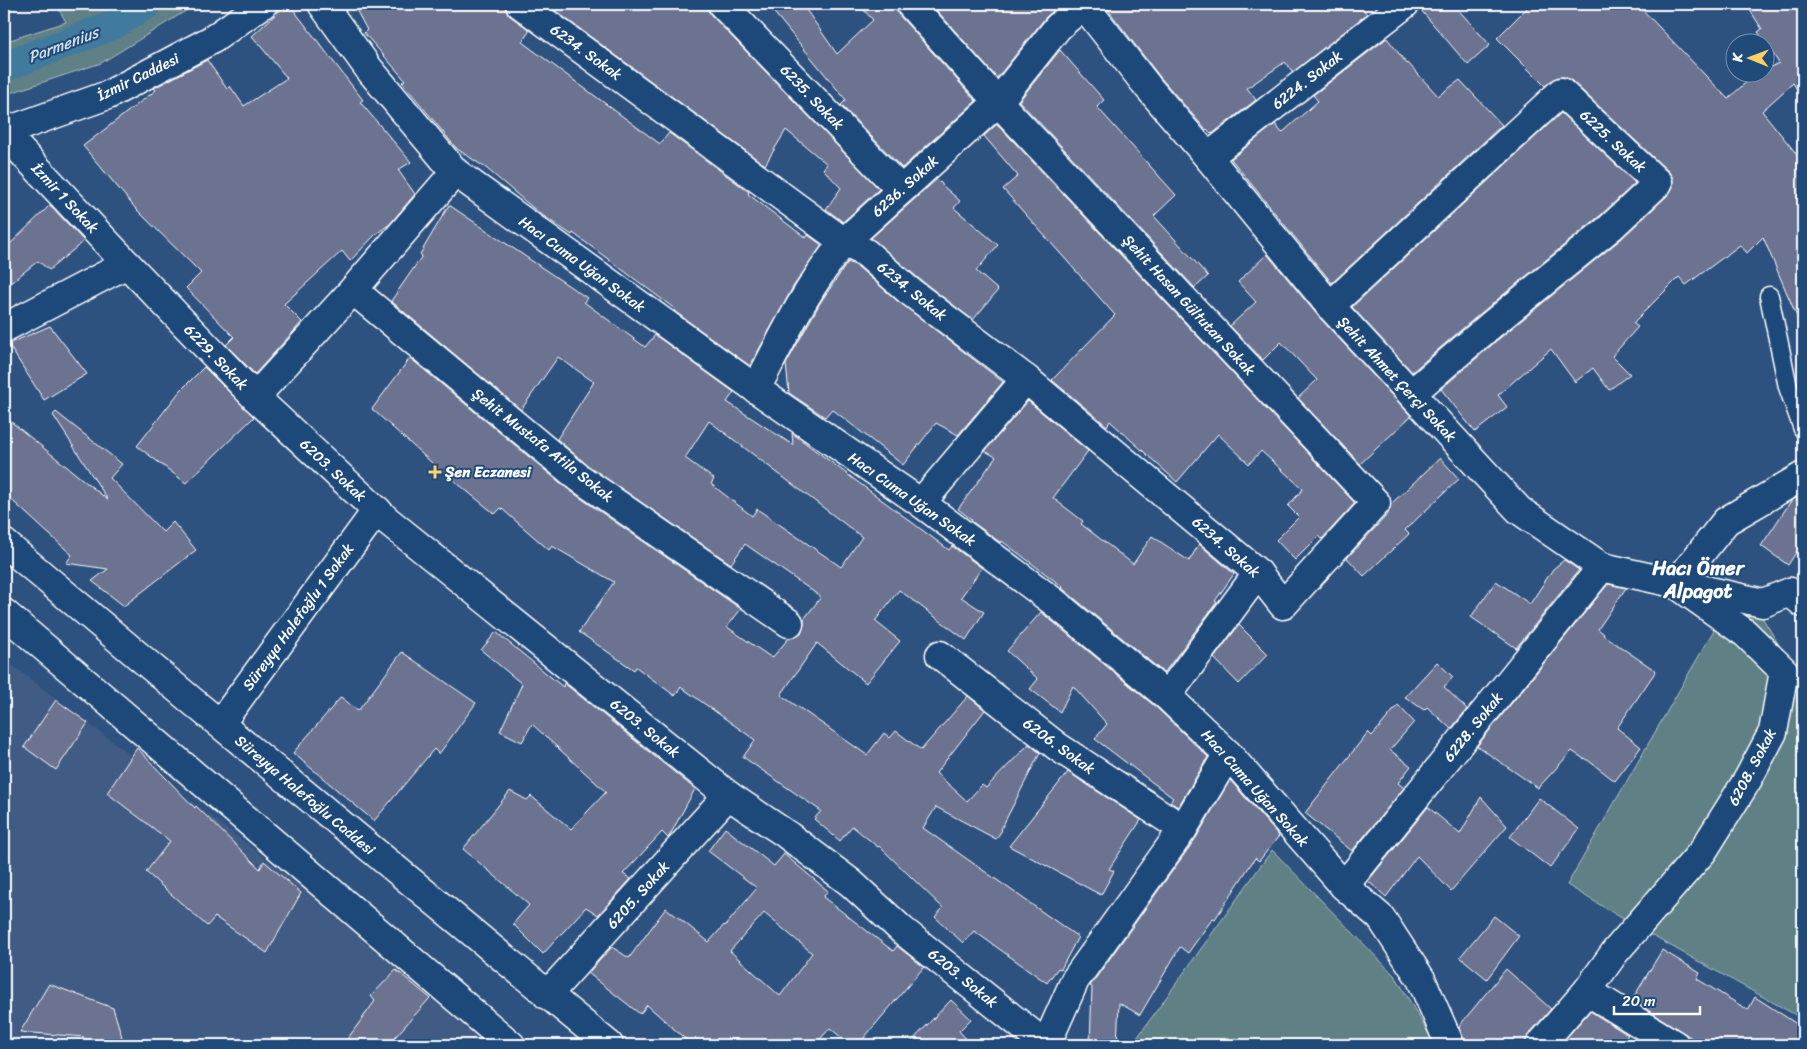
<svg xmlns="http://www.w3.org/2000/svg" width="1807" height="1049" font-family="Sriracha,sans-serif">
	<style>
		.built { fill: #415c84 }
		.green { fill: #5f8085; stroke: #afc0c2 }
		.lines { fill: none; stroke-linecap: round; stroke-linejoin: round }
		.canal { stroke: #417a9c; stroke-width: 30 }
		.building { fill: #6c7391; stroke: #fff; fill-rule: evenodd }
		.lane-casing { stroke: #fff; stroke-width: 21 }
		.street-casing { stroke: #fff; stroke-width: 31 }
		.secondary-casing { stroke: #fff; stroke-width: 31 }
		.primary-casing { stroke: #fff; stroke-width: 31 }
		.lane { stroke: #1f4a7a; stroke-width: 18 }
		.street { stroke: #1f4a7a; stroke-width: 28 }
		.secondary { stroke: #1f4a7a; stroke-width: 28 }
		.primary { stroke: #1f4a7a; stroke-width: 28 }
		.poi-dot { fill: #ffd166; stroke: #1f4a7a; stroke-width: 2 }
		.labels { text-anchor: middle; stroke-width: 4; stroke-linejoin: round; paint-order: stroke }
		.street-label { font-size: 15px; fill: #fff; stroke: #1f4a7a }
		.poi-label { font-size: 15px; font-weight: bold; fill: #fff; stroke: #1f4a7a; text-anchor: start }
		.water-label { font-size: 16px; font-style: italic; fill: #d0dee6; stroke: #1f4a7a }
		.district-label { font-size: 20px; font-weight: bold; fill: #fff; stroke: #1f4a7a }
	</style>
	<rect width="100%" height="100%" fill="#2e527f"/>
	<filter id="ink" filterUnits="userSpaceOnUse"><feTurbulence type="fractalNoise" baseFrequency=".02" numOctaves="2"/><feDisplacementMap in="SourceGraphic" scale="10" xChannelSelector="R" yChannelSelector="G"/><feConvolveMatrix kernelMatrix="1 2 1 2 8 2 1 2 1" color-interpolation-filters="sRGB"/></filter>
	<g filter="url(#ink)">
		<polygon class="built" points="4,659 510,1045 4,1045"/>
		<g class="green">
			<polygon points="56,4 197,4 101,63 4,95 4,42 66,22"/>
			<polygon points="1741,583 1803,684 1803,1019 1640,929 1567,885"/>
			<polygon points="1272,850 1396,977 1435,1045 1132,1045"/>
		</g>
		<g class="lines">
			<polyline class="canal" points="4,67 113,25 147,4"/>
		</g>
		<g class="building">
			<polygon points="287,4 289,4 363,100 360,102 411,162 398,170 415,194 390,224 376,234 350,261 342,251 284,304 302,322 255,374 226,345 234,337 186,288 201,273 136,209 83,146 156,90 154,88 207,60 227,89 230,86 244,106 287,78 252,36"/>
			<polygon points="353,4 505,4 506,11 510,16 530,30 522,42 660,144 669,133 749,192 748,194 806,238 808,235 822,245 793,287 750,366 674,311 675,309 573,233 572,235 539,213 486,168 457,149 402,82 405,80 364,33 367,30"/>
			<polygon points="546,4 707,4 707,8 711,15 879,189 843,222 826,209 841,188 823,169 827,164 786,130 765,165"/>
			<polygon points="767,4 802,4 837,54 873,20 858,4 895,4 898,14 976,101 902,168 841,105 846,100"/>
			<polygon points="931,4 1061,4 1046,17 997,78"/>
			<polygon points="1105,4 1359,4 1367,14 1293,72 1285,62 1247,88 1256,100 1212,134 1207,129 1206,130 1160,77 1112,15"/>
			<polygon points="1420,4 1453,4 1490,45 1468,65 1420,9"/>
			<polygon points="1531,4 1637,4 1728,99 1755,74 1764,72 1764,70 1779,63 1758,32 1762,29 1746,4 1796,4 1803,15 1803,99 1793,83 1762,111 1803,162 1803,331 1763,237 1747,253 1740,245 1686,285 1679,277 1633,323 1638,327 1612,356 1630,374 1609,390 1593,368 1575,382 1551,349 1498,395 1507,407 1475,432 1441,389 1501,337 1621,239 1669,194 1673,187 1673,178 1669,172 1572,81 1565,77 1558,77 1545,86 1497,38"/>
			<polygon points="1387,38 1407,64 1408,63 1438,96 1460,80 1502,125 1332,283 1231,159 1275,124 1282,133 1318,101 1313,95"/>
			<polygon points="1060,50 1104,100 1097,107 1176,195 1154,216 1208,276 1195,288 1019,101"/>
			<polygon points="1561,113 1635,183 1601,215 1481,313 1412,372 1352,307"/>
			<polygon points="997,124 1355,503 1322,539 1319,536 1295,560 1276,540 1299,517 1288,506 1303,489 1261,451 1249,464 1218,434 1177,482 1110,421 1107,426 1052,380 1115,315 1003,189 1018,176 984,136"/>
			<polygon points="937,179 942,184 942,185 960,201 954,208 998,245 976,271 998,290 973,320 918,278 871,238"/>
			<polygon points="50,205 84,241 49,270 38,261 4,288 4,250"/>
			<path d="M449 205 587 298 584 302 645 347 655 335 734 392 727 402 793 445 792 433 949 550 952 546 982 568 961 597 984 612 966 640 899 590 875 621 900 641 866 683 817 643 781 695 867 755 884 733 890 738 896 731 921 750 968 696 985 710 936 773 967 801 982 785 986 788 1029 744 1040 753 1001 829 1002 830 996 839 936 807 923 828 1078 937 1061 969 1058 968 1047 983 974 931 963 943 935 917 943 908 879 846 878 847 852 826 840 841 814 819 821 811 743 757 755 740 681 687 675 696 636 667 634 670 579 632 614 582 552 546 549 550 501 508 495 514 452 479 451 480 372 409 410 358 569 490 741 609 727 627 772 658 788 639 795 637 802 632 804 625V619L821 597 745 544 731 564 587 465 557 439 594 382 558 357 521 410 391 301 422 256 420 254ZM709 421 862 537 841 567 757 509 752 516 711 484 714 479 685 458Z"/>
			<polygon points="1267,254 1319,317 1411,416 1360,464 1298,398 1317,380 1281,342 1263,360 1230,326 1256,302 1238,282"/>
			<polygon points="848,262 857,266 899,302 1003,382 958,435 936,423 903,465 832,409 825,417 789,393 786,364 820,303"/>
			<polygon points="50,326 87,374 44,400 8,344"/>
			<polygon points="204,367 254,417 186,483 137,446 180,391"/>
			<polygon points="1028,401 1088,451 1053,498 1083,521 1081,524 1133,564 1152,536 1189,561 1199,544 1234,574 1215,601 1217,602 1164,673 1062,588 1063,587 1002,541 1001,543 971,521 972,520 958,509 996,457 985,451"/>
			<polygon points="56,412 122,464 110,478 163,532 173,522 196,550 124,606 92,581 108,569 66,563 72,555 4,493 4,416 108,500 53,415"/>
			<polygon points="1440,458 1459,479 1405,530 1409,534 1364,576 1347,558 1388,514 1391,504"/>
			<polygon points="1803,494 1803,542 1788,565 1761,546 1791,501"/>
			<polygon points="1564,560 1579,570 1516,648 1471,617 1496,581 1530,604 1553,569"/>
			<polygon points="1608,584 1626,588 1598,629 1604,634 1603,635 1656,671 1617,728 1641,747 1615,781 1585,758 1584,759 1572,751 1538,788 1477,746"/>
			<polygon points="1041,612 1157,708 1208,757 1178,807 1170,802 1173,798 1095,739 1107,724 1073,686 1060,712 1030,689 1038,679 1007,651"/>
			<polygon points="1239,625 1268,654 1239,684 1214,658"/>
			<polygon points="496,632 563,687 564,683 695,789 670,835 668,838 662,832 623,874 631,879 598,915 586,907 543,954 513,924 529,905 463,849 510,791 527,800 531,796 571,829 606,792 532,724 522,742 500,731 522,684 481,650"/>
			<polygon points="402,652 476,703 439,754 434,749 374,821 293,753 341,697 358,711"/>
			<polygon points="1437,662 1453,677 1444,687 1467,709 1451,729 1427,707 1424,710 1405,697"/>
			<polygon points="56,700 88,723 56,770 24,747"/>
			<polygon points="1398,705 1414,722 1390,750 1411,766 1398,783 1404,788 1352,851 1305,813 1368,732 1372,736"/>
			<polygon points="137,748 195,808 196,806 260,869 264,861 301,893 267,953 215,917 207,926 146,872 170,841 107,793"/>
			<polygon points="1068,772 1141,820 1109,869 1114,871 1101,895 1009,846"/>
			<polygon points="1230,780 1279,836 1259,861 1255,858 1215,919 1213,918 1188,953 1180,947 1140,1015 1119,1003 1117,1045 1090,1045 1092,987 1090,986 1196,838"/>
			<polygon points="1481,797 1507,826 1451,891 1417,856 1386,897 1368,881 1428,807 1460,834"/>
			<polygon points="1539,798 1579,829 1550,868 1510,837"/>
			<path d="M725 828 774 866 784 854 828 891 823 897 893 951 897 946 924 967 858 1045H850L830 1028 815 1045H692L647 1005 640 1014 588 973 612 947 629 958 666 908 709 942 724 925 725 926 757 888 708 851ZM764 913 812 953 780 996 730 951Z"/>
			<polygon points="1494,916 1519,936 1487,979 1460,957"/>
			<polygon points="1662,950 1700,973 1697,979 1748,1010 1755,997 1803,1028 1803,1045 1703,1045 1632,1000"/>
			<polygon points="1506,969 1551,1009 1528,1035 1525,1045 1466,1045 1459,1026"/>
			<polygon points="396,970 430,998 388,1045 343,1045 375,1001 371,996"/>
			<polygon points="49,984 113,1008 122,1037 115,1045 79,1045 84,1037 20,1032"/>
			<polygon points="951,1000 971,1019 959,1031 972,1045 908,1045"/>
			<polygon points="1590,1011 1628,1035 1619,1045 1560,1045"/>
		</g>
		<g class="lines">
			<defs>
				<polyline id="lane" points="1769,296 1788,387 1803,429"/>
				<g id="street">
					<polyline points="322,4 369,69 455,172 756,389 921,503 1054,602 1167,696 1228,754 1344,886 1381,918 1421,979 1450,1045"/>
					<polyline points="520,4 844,242 866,253 908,290 1026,379 1258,573 1283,605 1376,503 998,102 910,4"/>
					<polyline points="722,4 901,190"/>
					<polyline points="1083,4 1148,87 1208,157 1330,306 1519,510 1602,567 1763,603 1790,592 1803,603"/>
					<polyline points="4,133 127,264"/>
					<polyline points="1208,157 1405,4"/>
					<polyline points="353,290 578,477 789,623"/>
					<polyline points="1330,306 1561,92 1658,183 1611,227 1491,325 1412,393"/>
					<polyline points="4,328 127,264 255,397 388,521 728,795 786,834 851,883 902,930 1046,1045"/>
					<path d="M756 389C782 339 807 286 844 242L998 102 1058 27 1083 5"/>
					<polyline points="255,397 353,290 455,172"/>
					<polyline points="921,503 1026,379"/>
					<polyline points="940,655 1058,747 1183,829"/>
					<polyline points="1167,696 1258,573"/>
					<polyline points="220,724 377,510"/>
					<polyline points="1344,886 1602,567"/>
					<polyline points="1587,991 1675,1045"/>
					<polyline points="547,995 728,795"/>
					<polyline points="1046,1045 1075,980 1183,829 1228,754"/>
					<polyline points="1540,1045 1587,991 1615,952 1703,851 1748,779 1773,732 1784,671 1745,633 1676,584 1726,521 1803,476"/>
				</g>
				<polyline id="secondary" points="4,132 108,95 213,39 263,4"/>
				<g id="primary">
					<polyline points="4,543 198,706 609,1045"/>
					<polyline points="4,613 511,1045"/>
				</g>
			</defs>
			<use href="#lane" class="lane-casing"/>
			<use href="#street" class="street-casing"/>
			<use href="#secondary" class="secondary-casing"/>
			<use href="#primary" class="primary-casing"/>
			<use href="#lane" class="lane"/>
			<use href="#street" class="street"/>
			<use href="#secondary" class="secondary"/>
			<use href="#primary" class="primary"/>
		</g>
	</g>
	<path class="poi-dot" d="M432.5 464.5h5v5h5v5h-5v5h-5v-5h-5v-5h5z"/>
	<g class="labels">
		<g class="street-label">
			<text transform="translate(586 52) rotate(36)" y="5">6234. Sokak</text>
			<text transform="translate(138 77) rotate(-26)" y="5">İzmir Caddesi</text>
			<text transform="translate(1307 80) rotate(-38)" y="5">6224. Sokak</text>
			<text transform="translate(812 97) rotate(46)" y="5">6235. Sokak</text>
			<text transform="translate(1613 141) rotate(43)" y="5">6225. Sokak</text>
			<text transform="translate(905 186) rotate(-42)" y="5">6236. Sokak</text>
			<text transform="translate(65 198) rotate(47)" y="5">İzmir 1 Sokak</text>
			<text transform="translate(582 264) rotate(36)" y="5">Hacı Cuma Uğan Sokak</text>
			<text transform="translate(912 291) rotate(39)" y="5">6234. Sokak</text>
			<text transform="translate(1189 305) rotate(47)" y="5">Şehit Hasan Gültutan Sokak</text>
			<text transform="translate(216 357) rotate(46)" y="5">6229. Sokak</text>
			<text transform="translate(1397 379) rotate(47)" y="5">Şehit Ahmet Çerçi Sokak</text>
			<text transform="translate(543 445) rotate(38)" y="5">Şehit Mustafa Atila Sokak</text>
			<text transform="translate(333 470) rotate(43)" y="5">6203. Sokak</text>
			<text transform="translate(912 499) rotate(35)" y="5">Hacı Cuma Uğan Sokak</text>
			<text transform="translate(1226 547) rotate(41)" y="5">6234. Sokak</text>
			<text transform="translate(298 617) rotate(-54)" y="5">Süreyya Halefoğlu 1 Sokak</text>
			<text transform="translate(1473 727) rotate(-51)" y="5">6228. Sokak</text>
			<text transform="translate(645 728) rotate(39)" y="5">6203. Sokak</text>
			<text transform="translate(1059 746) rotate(36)" y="5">6206. Sokak</text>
			<text transform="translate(1752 767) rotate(-62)" y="5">6208. Sokak</text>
			<text transform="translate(1255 788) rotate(48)" y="5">Hacı Cuma Uğan Sokak</text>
			<text transform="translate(305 795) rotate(40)" y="5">Süreyya Halefoğlu Caddesi</text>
			<text transform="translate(638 895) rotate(-48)" y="5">6205. Sokak</text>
			<text transform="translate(963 978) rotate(39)" y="5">6203. Sokak</text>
		</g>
		<g class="poi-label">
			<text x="445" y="477">Şen Eczanesi</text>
		</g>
		<g class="water-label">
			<text transform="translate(63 44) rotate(-21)" y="6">Parmenius</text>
		</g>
		<g class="district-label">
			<text x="1698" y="575">Hacı Ömer<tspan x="1698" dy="23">Alpagot</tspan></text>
		</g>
	</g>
	<rect width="1807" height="1049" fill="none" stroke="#1f4a7a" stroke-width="20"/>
	<rect x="10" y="10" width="1787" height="1029" fill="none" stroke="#fff" stroke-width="2" filter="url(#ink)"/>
	<g transform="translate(1750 58) rotate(271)"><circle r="24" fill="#1f4a7a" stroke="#7992af"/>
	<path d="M0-4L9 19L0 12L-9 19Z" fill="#ffd166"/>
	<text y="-8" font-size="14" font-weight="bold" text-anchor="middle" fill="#ffffff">K</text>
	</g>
	<path d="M1614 1006v8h86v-8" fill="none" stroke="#ffffff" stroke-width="2.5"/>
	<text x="1622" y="1006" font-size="15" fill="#ffffff" stroke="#1f4a7a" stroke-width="4" paint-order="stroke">20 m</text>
</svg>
